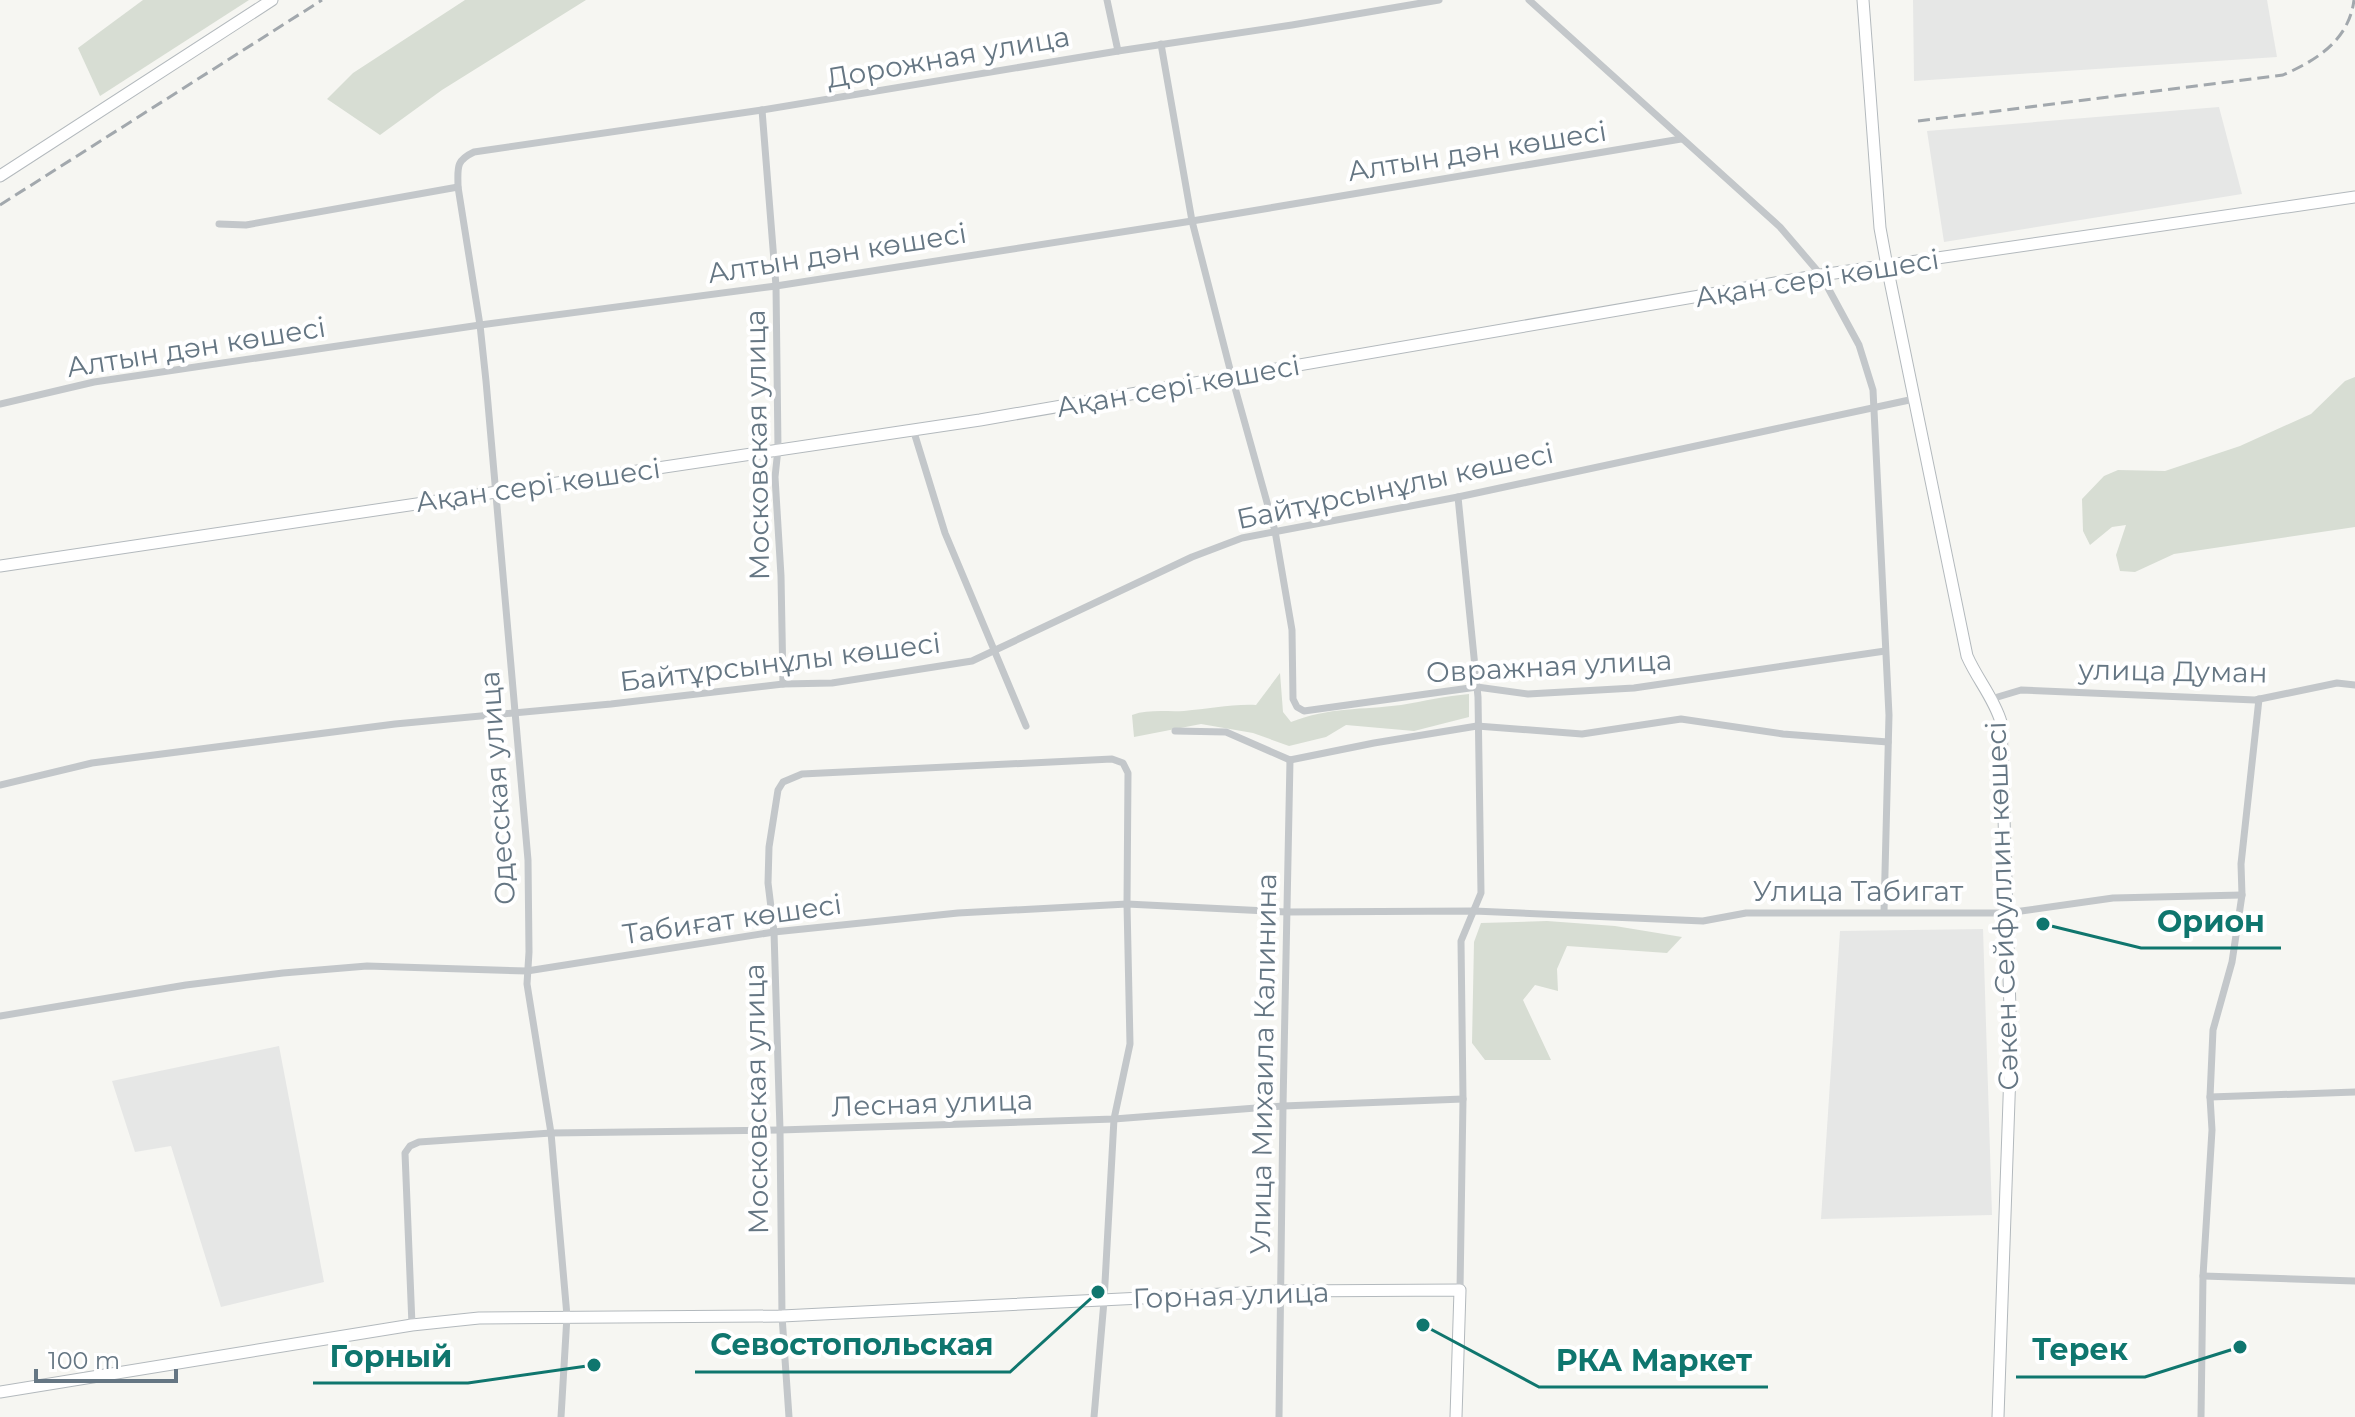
<svg xmlns="http://www.w3.org/2000/svg" width="2355" height="1417" font-family="Montserrat,sans-serif">
	<style>
		.built { fill: #e6e7e6 }
		.green { fill: #d7ddd3 }
		.lines { fill: none; stroke-linecap: round; stroke-linejoin: round }
		.secondary-casing { stroke: #b3b9bd; stroke-width: 13 }
		.street { stroke: #c3c7ca; stroke-width: 7 }
		.secondary { stroke: #fff; stroke-width: 11 }
		.rail { stroke: #a2a8ad; stroke-width: 3; stroke-dasharray: 12 6; stroke-linecap: butt }
		.labels { text-anchor: middle; stroke-width: 8; stroke-linejoin: round; paint-order: stroke }
		.street-label { font-size: 28px; fill: #657683; stroke: #fff }
		.leader { fill: none; stroke: #0f766e; stroke-width: 3 }
		.callout-dot { fill: #0f766e; stroke: #fff; stroke-width: 3 }
		.callout-label { font-size: 30px; text-anchor: middle; font-weight: bold; fill: #0f766e; stroke: #fff; stroke-width: 8; stroke-linejoin: round; paint-order: stroke }
	</style>
	<rect width="100%" height="100%" fill="#f6f6f2"/>
	<g class="built">
		<polygon points="1913,0 2267,0 2277,57 1914,81"/>
		<polygon points="2219,107 2242,194 1944,242 1927,131"/>
		<polygon points="1983,929 1992,1215 1821,1219 1840,931"/>
		<polygon points="279,1046 324,1282 221,1307 171,1146 135,1152 112,1081"/>
	</g>
	<g class="green">
		<polygon points="143,0 249,0 100,96 78,48"/>
		<polygon points="465,0 586,0 442,90 380,135 327,99 353,73"/>
		<polygon points="2355,377 2355,527 2174,554 2135,572 2120,571 2116,555 2126,525 2112,527 2090,545 2083,531 2082,499 2104,476 2118,470 2165,471 2240,446 2311,414 2345,381"/>
		<path d="M1280 673 1283 712 1291 722C1329 707 1362 710 1401 705 1424 701 1446 696 1469 694V717L1414 731 1346 725 1326 737 1289 746 1253 733 1201 724 1134 737 1132 715C1149 709 1166 712 1184 711 1208 709 1231 704 1256 705Z"/>
		<polygon points="1547,921 1615,926 1682,937 1667,953 1567,946 1557,969 1558,991 1535,985 1523,1000 1551,1060 1485,1060 1472,1043 1474,942 1481,923"/>
	</g>
	<g class="lines">
		<defs>
			<g id="secondary">
				<path d="M1863 0 1880 228 1887 266 1967 656C1977 679 1994 698 2001 722L2011 1042 1998 1417"/>
				<polyline points="0,176 272,0"/>
				<polyline points="0,566 980,420 1821,275 2355,197"/>
				<polyline points="0,1392 412,1325 479,1318 782,1316 1281,1291 1460,1290 1456,1417"/>
			</g>
		</defs>
		<use href="#secondary" class="secondary-casing"/>
		<g class="street">
			<polyline points="1107,0 1118,51"/>
			<polyline points="1529,0 1780,227 1821,275 1859,345 1873,390 1889,715 1884,912"/>
			<polyline points="1161,44 1192,221 1232,377 1275,531 1292,630 1293,699 1297,707 1304,711 1477,687 1528,694 1634,688 1885,651"/>
			<polyline points="762,110 776,286 778,449 775,477 781,576 783,684"/>
			<polyline points="219,224 246,225 458,187"/>
			<polyline points="0,404 94,382 480,325 776,286 1192,221 1681,139"/>
			<polyline points="913,429 945,533 1026,726"/>
			<polyline points="1458,497 1478,697 1481,893 1461,941 1463,1099 1460,1290"/>
			<polyline points="1991,699 2021,690 2255,700 2337,683 2355,685"/>
			<polyline points="1175,731 1226,732 1290,760 1374,743 1477,726 1582,734 1681,719 1783,734 1888,742"/>
			<polyline points="0,785 92,763 395,724 611,704 783,684 832,683 972,661 1192,557 1242,538 1458,497 1914,399"/>
			<polyline points="0,1016 186,985 283,973 367,966 527,971 774,932 958,913 1127,904 1287,912 1474,911 1703,921 1746,913 2007,913 2113,898 2242,895"/>
			<polyline points="2210,1097 2355,1092"/>
			<polyline points="2203,1276 2355,1281"/>
			<polyline points="412,1325 405,1153 410,1146 419,1142 551,1133 780,1130 1114,1119 1283,1106 1463,1099"/>
			<path d="M561 1417 567 1316 551 1133 527 984 529 952 528 860 486 381 480 325 458 187C458 168 455 161 474 152L762 110 1118 51 1292 25 1439 0"/>
			<polyline points="789,1417 782,1316 780,1130 774,932 768,883 769,847 778,790 783,782 802,774 1112,759 1123,763 1128,773 1127,904 1130,1044 1114,1119 1104,1301 1094,1417"/>
			<polyline points="1279,1417 1283,1106 1290,760"/>
			<polyline points="2201,1417 2203,1276 2212,1130 2210,1097 2213,1030 2232,962 2242,895 2241,864 2259,699"/>
		</g>
		<use href="#secondary" class="secondary"/>
		<g class="rail">
			<path d="M1918 121 2283 75C2317 60 2349 40 2354 0"/>
			<polyline points="0,205 322,0"/>
		</g>
	</g>
	<g class="labels">
		<g class="street-label">
			<text transform="translate(948 57) rotate(-10)" y="10">Дорожная улица</text>
			<text transform="translate(1477 151) rotate(-9)" y="10">Алтын дән көшесі</text>
			<text transform="translate(837 253) rotate(-9)" y="10">Алтын дән көшесі</text>
			<text transform="translate(1817 278) rotate(-9)" y="10">Ақан сері көшесі</text>
			<text transform="translate(196 347) rotate(-9)" y="10">Алтын дән көшесі</text>
			<text transform="translate(1178 386) rotate(-10)" y="10">Ақан сері көшесі</text>
			<text transform="translate(757 445) rotate(-91)" y="10">Московская улица</text>
			<text transform="translate(538 485) rotate(-8)" y="10">Ақан сері көшесі</text>
			<text transform="translate(1395 486) rotate(-12)" y="10">Байтұрсынұлы көшесі</text>
			<text transform="translate(780 662) rotate(-7)" y="10">Байтұрсынұлы көшесі</text>
			<text transform="translate(1549 666) rotate(-3)" y="10">Овражная улица</text>
			<text transform="translate(2173 671) rotate(1)" y="10">улица Думан</text>
			<text transform="translate(497 788) rotate(-94)" y="10">Одесская улица</text>
			<text x="1858" y="901">Улица Табигат</text>
			<text transform="translate(2002 906) rotate(-92)" y="10">Сәкен Сейфуллин көшесі</text>
			<text transform="translate(732 919) rotate(-8)" y="10">Табиғат көшесі</text>
			<text transform="translate(1263 1064) rotate(-89)" y="10">Улица Михаила Калинина</text>
			<text transform="translate(756 1099) rotate(-91)" y="10">Московская улица</text>
			<text transform="translate(932 1103) rotate(-2)" y="10">Лесная улица</text>
			<text transform="translate(1231 1295) rotate(-2)" y="10">Горная улица</text>
		</g>
	</g>
	<path class="leader" d="M2043 924L2141 948H2281M1098 1292L1010 1372H695M2240 1347L2145 1377H2016M594 1365L468 1383H313M1423 1325L1539 1387H1768"/>
	<g class="callout-dot">
		<circle cx="2043" cy="924" r="8"/>
		<circle cx="1098" cy="1292" r="8"/>
		<circle cx="2240" cy="1347" r="8"/>
		<circle cx="594" cy="1365" r="8"/>
		<circle cx="1423" cy="1325" r="8"/>
	</g>
	<g class="callout-label">
		<text x="2211" y="932">Орион</text>
		<text x="852" y="1355">Севостопольская</text>
		<text x="2080" y="1360">Терек</text>
		<text x="391" y="1367">Горный</text>
		<text x="1654" y="1371">РКА Маркет</text>
	</g>
	<path d="M36 1369v12h140v-12" fill="none" stroke="#657683" stroke-width="4"/>
	<text x="48" y="1369" font-size="24" fill="#657683" stroke="#ffffff" stroke-width="6" paint-order="stroke">100 m</text>
</svg>
